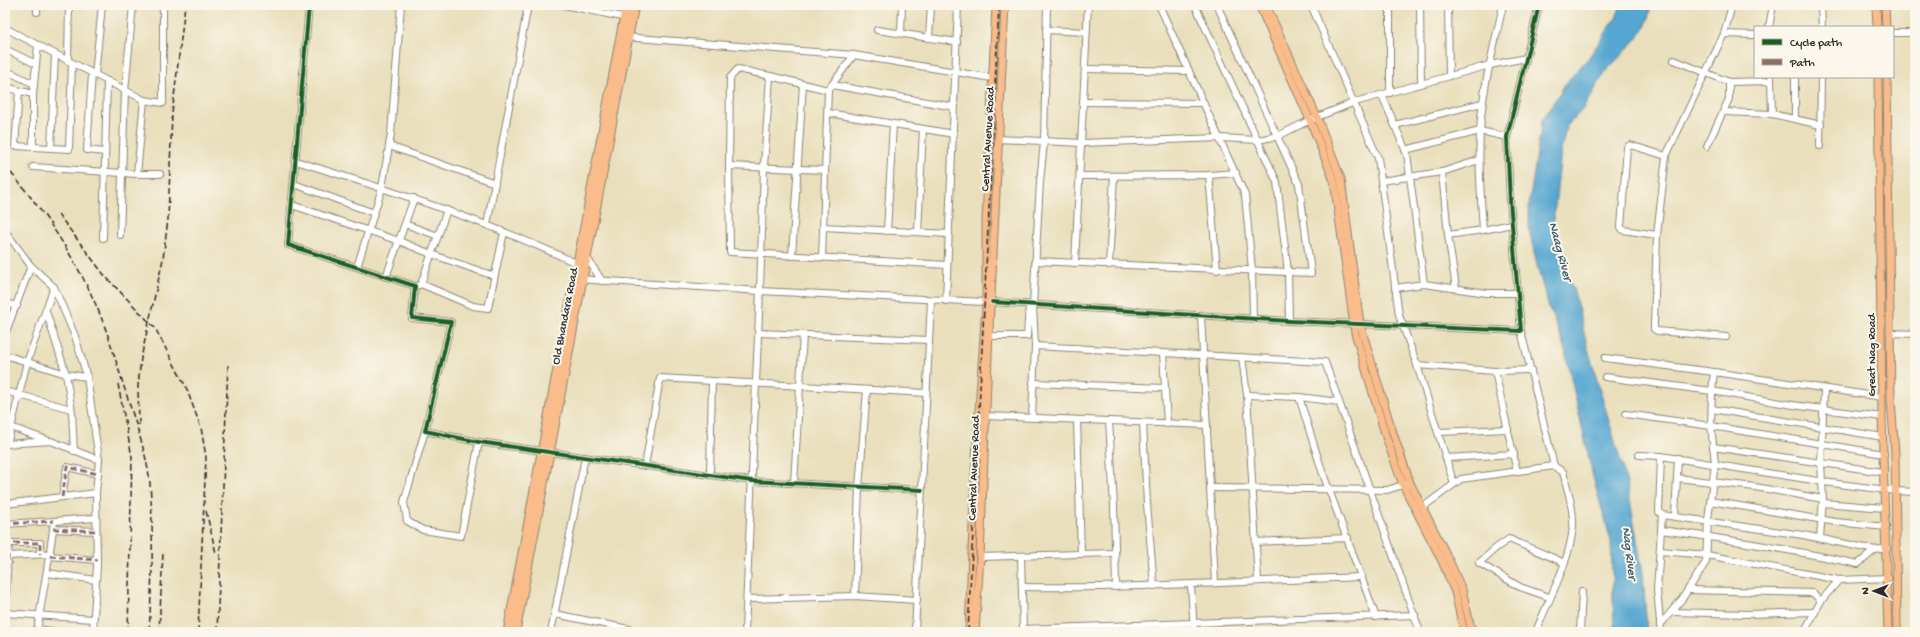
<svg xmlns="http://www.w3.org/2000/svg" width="1920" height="637" font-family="'Gochi Hand',sans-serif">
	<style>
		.water { fill: #55a6d0; stroke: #40687e }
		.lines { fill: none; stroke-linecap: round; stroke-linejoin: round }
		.minor-casing { stroke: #8a8574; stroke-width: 8 }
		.major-casing { stroke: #8a8574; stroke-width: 9 }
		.highway-casing { stroke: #8a8574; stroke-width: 11 }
		.minor { stroke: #fff; stroke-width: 6 }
		.major { stroke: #f9bc8a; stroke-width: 7 }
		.highway { stroke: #f9bc8a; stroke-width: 9 }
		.rail { stroke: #2b2b2b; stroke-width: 1.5; stroke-dasharray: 6 3; stroke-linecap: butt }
		.quiet { stroke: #8d6e63; stroke-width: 3; stroke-dasharray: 6 3; stroke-linecap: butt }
		.cycleway-casing { stroke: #fbf7ec; stroke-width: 6 }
		.cycleway { stroke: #1b5e20; stroke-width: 4 }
		.labels { text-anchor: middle; stroke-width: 4; stroke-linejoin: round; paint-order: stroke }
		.street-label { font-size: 12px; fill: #2b2b2b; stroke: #fbf7ec }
		.water-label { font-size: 13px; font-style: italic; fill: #3c5c6d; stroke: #fbf7ec }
	</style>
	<rect width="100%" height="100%" fill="#fbf7ec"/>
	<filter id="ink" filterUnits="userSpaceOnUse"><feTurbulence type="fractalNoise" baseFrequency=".025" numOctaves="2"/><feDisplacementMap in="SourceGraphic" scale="8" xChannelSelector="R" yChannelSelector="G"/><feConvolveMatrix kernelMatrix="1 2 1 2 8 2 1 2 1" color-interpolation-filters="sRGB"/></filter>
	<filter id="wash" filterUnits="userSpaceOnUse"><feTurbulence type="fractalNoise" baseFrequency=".012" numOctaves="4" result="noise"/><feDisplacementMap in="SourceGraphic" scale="16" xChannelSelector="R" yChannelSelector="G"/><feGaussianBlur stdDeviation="0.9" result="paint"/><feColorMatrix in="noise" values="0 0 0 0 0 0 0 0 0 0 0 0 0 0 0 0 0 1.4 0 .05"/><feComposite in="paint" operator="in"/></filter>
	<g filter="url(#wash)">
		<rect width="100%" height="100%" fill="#e9dfbc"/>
		<polygon class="water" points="1621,5 1652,5 1645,28 1636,40 1606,71 1583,109 1566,127 1561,152 1553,224 1560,256 1575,295 1588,349 1627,483 1643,573 1647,632 1614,632 1611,541 1594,481 1563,342 1549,308 1537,266 1529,230 1529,205 1542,120 1566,83 1589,57 1616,18"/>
	</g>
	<g filter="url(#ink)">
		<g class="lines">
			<defs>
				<g id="minor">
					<polyline points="309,5 288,245 415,286 412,318 451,322 425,431 479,442 752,481 922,490"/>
					<polyline points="564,5 627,18"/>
					<polyline points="1159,5 1245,195 1252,270 1253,317"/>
					<polyline points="1195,5 1277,182 1288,272 1289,321"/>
					<polyline points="1311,5 1378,158 1399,315 1417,365 1495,371 1517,472"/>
					<polyline points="1390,5 1390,93"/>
					<polyline points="1420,5 1421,84"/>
					<polyline points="1448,5 1449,76"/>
					<polyline points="1821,5 1822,27"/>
					<polyline points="37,12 37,5"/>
					<polyline points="1769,27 1773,5"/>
					<polyline points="5,28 144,100 137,174 33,167"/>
					<polyline points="877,30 957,42"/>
					<polyline points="1046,30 1086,32"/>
					<polyline points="901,33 902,5"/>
					<polyline points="1893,33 1915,33"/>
					<polyline points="1724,34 1755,35"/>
					<polyline points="624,37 854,55 992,78"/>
					<polyline points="929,38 931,5"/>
					<polyline points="5,49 36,64"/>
					<polyline points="1674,60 1729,82 1729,99 1707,146"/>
					<polyline points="68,61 69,5"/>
					<polyline points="1085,69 1189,71"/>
					<polyline points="5,70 34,84"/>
					<polyline points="92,73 87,150 104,152"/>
					<polyline points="95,75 102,5"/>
					<polyline points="770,76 738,69 730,78 729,166 825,170"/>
					<polyline points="1771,77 1772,114"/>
					<polyline points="1729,82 1771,81"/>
					<polyline points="832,85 955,107"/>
					<polyline points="5,87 33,94 38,45"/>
					<polyline points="19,91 15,146 33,147 33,94"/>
					<polyline points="1382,95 1407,154 1424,284"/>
					<polyline points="144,100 163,103 163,7 157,5"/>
					<polyline points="1083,102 1204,103"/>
					<polyline points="1724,112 1772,114 1821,125"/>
					<polyline points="828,113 954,134"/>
					<polyline points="1795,118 1795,77"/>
					<polyline points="1395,125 1482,103"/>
					<polyline points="998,139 1082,143 1220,138 1258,140 1278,136 1310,120 1355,102 1490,65 1526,58"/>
					<polyline points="389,146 495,183"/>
					<polyline points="1820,146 1821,77"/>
					<polyline points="33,147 69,149 72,63"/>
					<polyline points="51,148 55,54"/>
					<polyline points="1405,150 1480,131 1507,137"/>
					<path d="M296 161C392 191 488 221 580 265"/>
					<polyline points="729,166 730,252 947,265"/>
					<polyline points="1442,172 1479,160"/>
					<polyline points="137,174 160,174"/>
					<polyline points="1209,175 1217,270"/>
					<polyline points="1081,176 1209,175 1236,173"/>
					<polyline points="1381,181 1442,172 1448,235 1456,288"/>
					<polyline points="294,184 374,213"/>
					<polyline points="292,205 399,241 431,254 494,276"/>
					<polyline points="405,224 438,236"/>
					<polyline points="487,225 528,5"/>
					<polyline points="824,227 949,234"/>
					<path d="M1483 230C1481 198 1478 165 1480 132 1482 89 1494 47 1503 5"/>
					<polyline points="5,231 31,266 5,334"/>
					<polyline points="887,231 893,124"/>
					<polyline points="918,232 923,129"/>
					<polyline points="120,235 125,91 133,5"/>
					<polyline points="1448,235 1483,230 1512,224"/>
					<polyline points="1657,235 1623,230 1621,227 1627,147 1630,145 1666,156"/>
					<polyline points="103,238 107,81"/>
					<polyline points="792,256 803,84"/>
					<polyline points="587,258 602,281"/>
					<polyline points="822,258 828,90"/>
					<polyline points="1035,261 1311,273 1299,184 1217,5"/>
					<polyline points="1075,263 1088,5"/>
					<polyline points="1109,265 1114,176"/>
					<polyline points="31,266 54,287 75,336 87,377 66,374 46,311"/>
					<polyline points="357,267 382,188 391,134 401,5"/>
					<polyline points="386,277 414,198"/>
					<polyline points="578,279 760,291 985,302"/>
					<polyline points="421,284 473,306 488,308 504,232"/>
					<polyline points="419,285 421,284 447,210"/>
					<polyline points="1395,288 1424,284 1487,293 1518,293"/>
					<polyline points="946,301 958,5"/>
					<polyline points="992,302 1289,321 1521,331 1510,201 1507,137 1539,5"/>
					<polyline points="5,303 17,306"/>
					<polyline points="1201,315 1215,583"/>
					<path d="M1521 331 1554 466 1563 472C1567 488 1574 508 1573 526 1570 563 1549 597 1536 632"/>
					<polyline points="759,333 929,340"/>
					<polyline points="1892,333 1915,334"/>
					<polyline points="990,336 1027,336 1029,305"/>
					<polyline points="1726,337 1657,331 1654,329 1654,325 1657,235 1666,156 1724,34 1732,5"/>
					<polyline points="1035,346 1325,362 1420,632"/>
					<polyline points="1163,353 1167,424"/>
					<polyline points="5,355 66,374 72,412 74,451"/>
					<polyline points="1242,357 1247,395 1258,580"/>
					<polyline points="1605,358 1714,372"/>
					<polyline points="1417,365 1454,484"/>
					<polyline points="1495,371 1531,370"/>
					<polyline points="87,377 99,460"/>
					<polyline points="1605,377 1712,391 1714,372 1882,397"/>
					<polyline points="1033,383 1164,388"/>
					<polyline points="5,391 71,409"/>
					<polyline points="1247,395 1299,397 1339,402"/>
					<polyline points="1299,397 1322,471 1376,617"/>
					<polyline points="1712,409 1883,437"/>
					<polyline points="1626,414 1711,426 1715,463 1708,520 1706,562 1682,599 1660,625"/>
					<polyline points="986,416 1207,425"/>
					<polyline points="1882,417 1793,405 1712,391 1711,426 1884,454"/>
					<polyline points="1032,418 1035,346 1033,306 1040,182 1044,142 1047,5"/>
					<polyline points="1077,420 1081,554"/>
					<polyline points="1109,421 1114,506 1116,587"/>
					<polyline points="1143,423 1147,504 1154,586"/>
					<polyline points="5,425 47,440"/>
					<polyline points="425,431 404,502 407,521 423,530 461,536 479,442"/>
					<polyline points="1439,432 1508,429"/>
					<polyline points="5,444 51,441 99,460 96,493 97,566 93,632"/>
					<polyline points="7,444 27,362 54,287"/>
					<polyline points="1713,447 1883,472"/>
					<polyline points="1639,455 1661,456"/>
					<polyline points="1447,458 1514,454"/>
					<polyline points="645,466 660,378 712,381"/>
					<polyline points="710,475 712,381 926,393"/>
					<polyline points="1677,478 1755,487 1823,499 1820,538"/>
					<polyline points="794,483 803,335"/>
					<polyline points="1210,488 1387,490 1406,484"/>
					<polyline points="62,497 67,467 98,474"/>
					<polyline points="1823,499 1821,463 1824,390"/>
					<polyline points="1710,501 1836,522 1886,527"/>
					<polyline points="1823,503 1885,508"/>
					<polyline points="5,504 96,493"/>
					<polyline points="1423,507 1461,479 1554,466"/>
					<polyline points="1662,515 1803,535 1875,550 1887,548"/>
					<polyline points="1675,515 1678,458"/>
					<polyline points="5,524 54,521"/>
					<polyline points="53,529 96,531"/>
					<path d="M1661 530C1727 539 1793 550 1858 564L1875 550"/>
					<polyline points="1256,542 1348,538"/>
					<polyline points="5,543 40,543 40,554"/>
					<polyline points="1660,551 1707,555 1839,580"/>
					<polyline points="7,556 51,554"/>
					<polyline points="50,556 97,560"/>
					<polyline points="980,557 1115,553"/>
					<polyline points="1021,557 1023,629 1415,615"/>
					<polyline points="47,573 96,580"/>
					<polyline points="1191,585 1194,632"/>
					<path d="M1022 587C1135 589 1248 581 1362 577"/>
					<polyline points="1688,590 1813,593 1821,601"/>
					<polyline points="855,596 859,487 867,390"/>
					<polyline points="1549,597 1520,587 1479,563 1496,548 1509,539 1565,563"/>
					<polyline points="747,599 855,596 917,600"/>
					<polyline points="5,606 9,543"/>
					<polyline points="1672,612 1748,614 1815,612"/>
					<polyline points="5,613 93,619"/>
					<polyline points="555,614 643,632"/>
					<polyline points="37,629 59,632"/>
					<path d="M37 632C42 595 50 558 54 521L96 518"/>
					<polyline points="551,632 585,457"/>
					<polyline points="745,632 760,291 764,167 770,76 828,90 854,55"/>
					<polyline points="915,632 931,300"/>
					<polyline points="1580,632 1582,591"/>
					<polyline points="1661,632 1657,590 1662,515 1659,512 1661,456 1831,483 1895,491 1915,492"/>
					<polyline points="1804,632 1821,601 1839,580 1888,578"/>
				</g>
				<g id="major">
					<polyline points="1259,5 1310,120 1334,181 1355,333 1386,437 1403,485 1442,561 1455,592 1464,632"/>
					<polyline points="1266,5 1317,117 1341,179 1360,324 1391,427 1410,483 1448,558 1462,590 1472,632"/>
					<polyline points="1876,5 1877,27"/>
					<polyline points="1885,5 1886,27"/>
					<polyline points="1878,77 1882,417 1888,632"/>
					<polyline points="1887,77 1891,401 1895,453 1897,632"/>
					<polyline points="986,299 986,221 996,5"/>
					<polyline points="991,299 985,300 986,305 990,306 992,302 991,296 1005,5"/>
					<polyline points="969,632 975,472 986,305"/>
					<polyline points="975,632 980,557 990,306"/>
				</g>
				<g id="highway">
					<polyline points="508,632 627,5"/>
					<polyline points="515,632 634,5"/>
				</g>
			</defs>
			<use href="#minor" class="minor-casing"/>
			<use href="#major" class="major-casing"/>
			<use href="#highway" class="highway-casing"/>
			<use href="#minor" class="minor"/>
			<use href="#major" class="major"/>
			<use href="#highway" class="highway"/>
			<g class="rail">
				<path d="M5 166C41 207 74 255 96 305 109 334 117 366 127 396 136 425 147 454 150 484 154 534 152 582 149 632"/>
				<polyline points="58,214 105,276 155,328 186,387 201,428 206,457 198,632"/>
				<polyline points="118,384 132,457 128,632"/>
				<polyline points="139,425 138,386 141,358 163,259 168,219 172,114 185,5"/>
				<polyline points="206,511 216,553"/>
				<polyline points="159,632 163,553"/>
				<polyline points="217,632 228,364"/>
				<polyline points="968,632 999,5"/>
			</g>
			<g class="quiet">
				<polyline points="62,497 67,467 98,474"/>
				<polyline points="5,524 54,521"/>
				<polyline points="53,529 96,531"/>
				<polyline points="5,543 40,543 40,554"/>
				<polyline points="50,556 97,560"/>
				<polyline points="5,606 9,543"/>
			</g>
			<defs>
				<g id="cycleway">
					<polyline points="309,5 288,245 415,286 412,318 451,322 425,431 479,442 752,481 922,490"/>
					<polyline points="992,302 1289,321 1521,331 1510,201 1507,137 1539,5"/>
				</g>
			</defs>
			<use href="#cycleway" class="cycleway-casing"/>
			<use href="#cycleway" class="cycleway"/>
		</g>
	</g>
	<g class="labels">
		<g class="street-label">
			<text transform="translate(987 139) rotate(-87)" y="4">Central Avenue Road</text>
			<text transform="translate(564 316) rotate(-79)" y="4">Old Bhandara Road</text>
			<text transform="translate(1871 355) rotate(-90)" y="4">Great Nag Road</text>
			<text transform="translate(973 468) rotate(-88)" y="4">Central Avenue Road</text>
		</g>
		<g class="water-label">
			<text transform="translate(1562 251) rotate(75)" y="5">Naag River</text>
			<text transform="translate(1631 553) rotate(83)" y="5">Nag River</text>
		</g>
	</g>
	<rect width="1920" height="637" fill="none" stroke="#fbf7ec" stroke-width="20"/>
	<rect x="1754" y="26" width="140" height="52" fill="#fbf7ec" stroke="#a8a59f"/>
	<rect x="1762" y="39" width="20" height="6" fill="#1b5e20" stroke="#a8a59f"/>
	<text x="1790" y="46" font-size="12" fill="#2b2b2b">Cycle path</text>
	<rect x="1762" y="59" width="20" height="6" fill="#8d6e63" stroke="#a8a59f"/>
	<text x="1790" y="66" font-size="12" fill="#2b2b2b">Path</text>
	<g transform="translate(1874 591) rotate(270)" stroke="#fbf7ec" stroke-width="3" paint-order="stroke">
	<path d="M0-3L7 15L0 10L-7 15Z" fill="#2b2b2b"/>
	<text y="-6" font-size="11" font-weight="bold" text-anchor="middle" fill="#2b2b2b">N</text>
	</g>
</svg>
